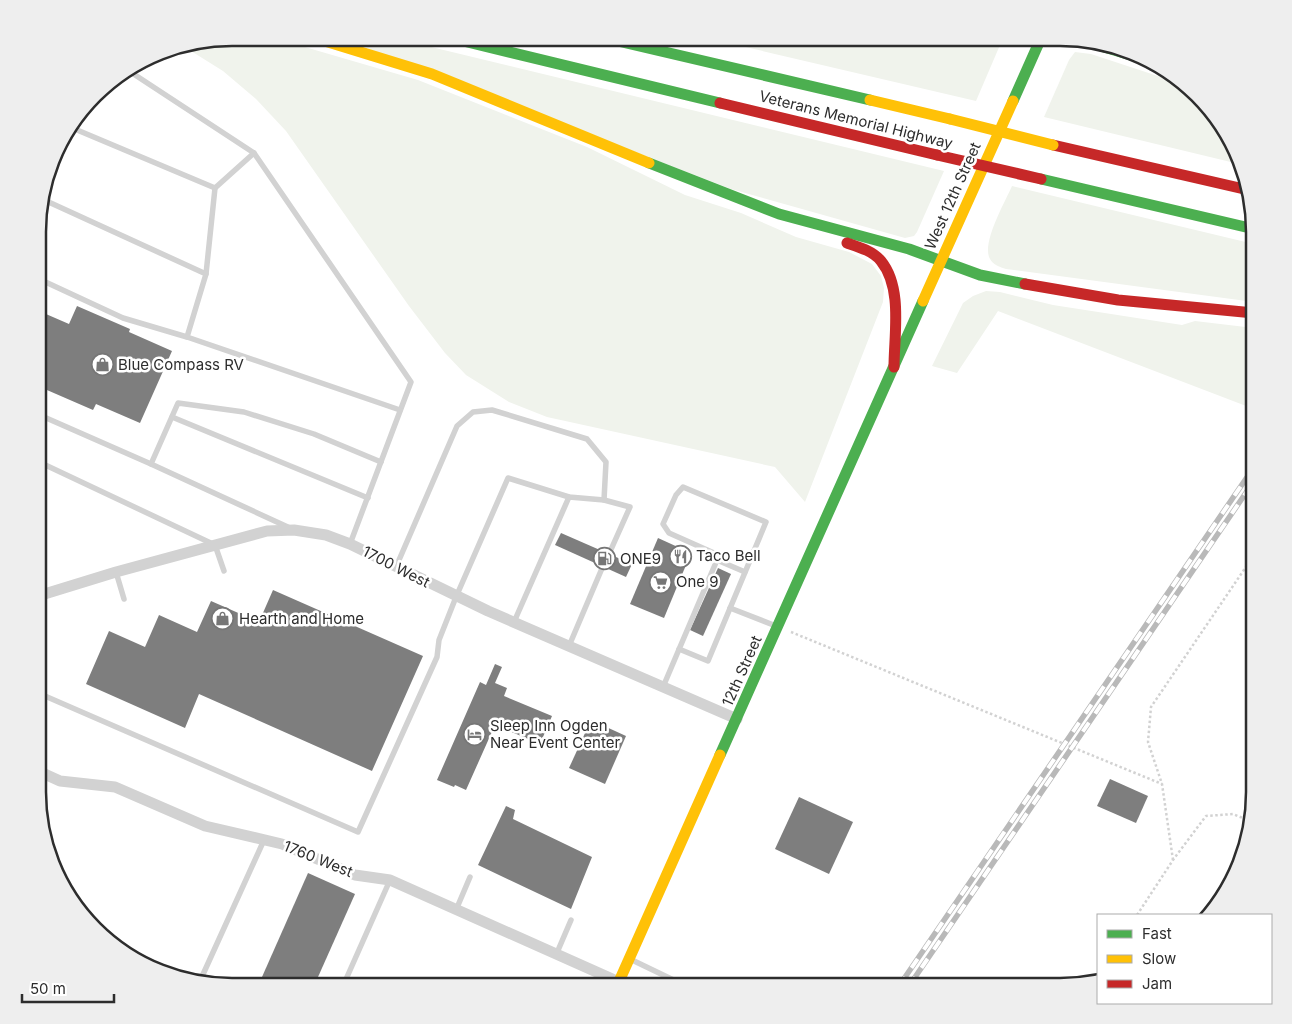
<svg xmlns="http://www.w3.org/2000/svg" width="1292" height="1024" font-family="Inter,sans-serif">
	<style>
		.green { fill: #f0f3ec }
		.building { fill: #7e7e7e }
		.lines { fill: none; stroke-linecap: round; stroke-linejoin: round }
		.path { stroke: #d2d2d2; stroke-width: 2.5; stroke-dasharray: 2.5 2.5; stroke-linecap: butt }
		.lane { stroke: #d2d2d2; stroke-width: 5.5 }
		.street { stroke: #d2d2d2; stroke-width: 11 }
		.fast { stroke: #4caf50; stroke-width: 11 }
		.slow { stroke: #ffc107; stroke-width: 11 }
		.jam { stroke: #c62828; stroke-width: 11 }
		.rail-casing { stroke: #b9b9b9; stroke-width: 5.5 }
		.rail { stroke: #fff; stroke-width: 4; stroke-dasharray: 11; stroke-linecap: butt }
		.slow-bridge { stroke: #ffc107; stroke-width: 11 }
		.jam-bridge { stroke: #c62828; stroke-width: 11 }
		.labels { text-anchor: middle; stroke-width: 5; stroke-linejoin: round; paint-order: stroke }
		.street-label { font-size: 15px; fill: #2d2d2d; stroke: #fff }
		.poi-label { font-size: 15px; fill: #2d2d2d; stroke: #fff; text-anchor: start }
		.rim { fill: none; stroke: #2d2d2d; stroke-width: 2.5 }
	</style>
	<rect width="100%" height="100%" fill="#fff"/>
	<g class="green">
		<polygon points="233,38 274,38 418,80 587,147 685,195 741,213 796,237 849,252 872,264 881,276 884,288 883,302 805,502 775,467 547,417 509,402 466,375 445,353 409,306 286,131 256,99 223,71 183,46"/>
		<polygon points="341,38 394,38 944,171 917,232 914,236 905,238 731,189"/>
		<polygon points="707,38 1003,38 976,101"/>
		<polygon points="1075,52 1091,54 1188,86 1235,147 1239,164 1044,117 1069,60"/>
		<path d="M1012 186 1254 244V302L1006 269C1000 267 993 265 990 259 981 244 1005 202 1012 186Z"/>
		<polygon points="986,291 1000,292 1053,305 1182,325 1195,321 1254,328 1254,409 998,311 957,373 932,366 963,303 973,296"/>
	</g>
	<g class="building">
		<polygon points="77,306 130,329 129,332 172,351 140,423 96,404 93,410 40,387 42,381 39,379 39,311 69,324"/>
		<polygon points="561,533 632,564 626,577 555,545"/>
		<polygon points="658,538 691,553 664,618 630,604"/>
		<polygon points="718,568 731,574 703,636 690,630"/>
		<polygon points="273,590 423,656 372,771 199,694 185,728 86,684 109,631 145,647 159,615 197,632 211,601 259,622"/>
		<polygon points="495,664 502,667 495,683 507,688 504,696 552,716 540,744 495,725 466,790 455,785 454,787 437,780 480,682 486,685"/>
		<polygon points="591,720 626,736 605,784 569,768"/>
		<polygon points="1110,779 1148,796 1136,823 1097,806"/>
		<polygon points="799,797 853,822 829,874 775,849"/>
		<polygon points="506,806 515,810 513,819 592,857 571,909 478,865"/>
		<polygon points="308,873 355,894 314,986 258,986"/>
	</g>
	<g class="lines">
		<g class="path">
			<polyline points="791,632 1162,784"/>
			<polyline points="1173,860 1162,784 1148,742 1151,707 1254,555"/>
			<polyline points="1137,915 1173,860 1206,816 1233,814 1250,821"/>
		</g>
		<g class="lane">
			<polyline points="129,71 254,153 411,382 350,544"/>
			<polyline points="70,127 215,188 254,153"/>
			<polyline points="42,199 206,274 187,337 400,410"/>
			<polyline points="206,274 215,188"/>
			<polyline points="39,279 123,318 187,337"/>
			<polyline points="172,417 368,498"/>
			<polyline points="39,429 44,417 151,464"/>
			<polyline points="39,462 215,545 224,571"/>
			<polyline points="290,528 151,464 178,403 244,412 314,434 381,462"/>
			<polyline points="396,567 457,426 473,412 492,410 587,439 606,462 604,500"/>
			<polyline points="116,572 124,599"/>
			<polyline points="730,608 776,626"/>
			<polyline points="514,622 569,497"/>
			<polyline points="569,646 603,566"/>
			<polyline points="679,649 708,661 766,522 683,487 676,495 663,524 669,533 714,553 717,560"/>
			<polyline points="663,687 717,560 745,572"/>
			<polyline points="38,693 358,832 437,657 439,640 456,597 508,478 569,497 604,500 630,507 609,554"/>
			<polyline points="456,910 470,877"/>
			<polyline points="556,955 571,920"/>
			<polyline points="632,960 686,986"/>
			<polyline points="200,981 264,840"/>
			<polyline points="343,986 390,880"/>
		</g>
		<g class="street">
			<polyline points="38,596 116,572 267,531 294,530 326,535 350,544 488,611 737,719"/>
			<polyline points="38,771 60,781 115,787 205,826 282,844 355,875 390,880 619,982"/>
		</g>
		<g class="fast">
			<polyline points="451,38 720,103"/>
			<polyline points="605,38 870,100"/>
			<polyline points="1078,39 1147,60"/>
			<polyline points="1013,101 1041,38"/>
			<polyline points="649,163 779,214 909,249 980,275 1025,284"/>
			<polyline points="1041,179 1254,229"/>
			<polyline points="720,755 923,301"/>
		</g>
		<g class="slow">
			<polyline points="315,38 432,74 649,163"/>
			<polyline points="870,100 950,119"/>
			<polyline points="923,301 1013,101"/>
			<polyline points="617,986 720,755"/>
		</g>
		<g class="jam">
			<polyline points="720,103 937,155"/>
			<polyline points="1053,145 1244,189"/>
			<path d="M847 243C859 247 873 251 881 261 903 288 894 335 894 367"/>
			<polyline points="1025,284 1118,300 1254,313"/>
		</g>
		<defs>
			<g id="rail">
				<polyline points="899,986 1254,467"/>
				<polyline points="909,986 1254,481"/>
			</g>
		</defs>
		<use href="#rail" class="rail-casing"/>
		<use href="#rail" class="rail"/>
		<polyline class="slow-bridge" points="950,119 1053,145"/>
		<polyline class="jam-bridge" points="937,155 1041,179"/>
	</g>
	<defs>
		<symbol id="shop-ring" viewBox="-11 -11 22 22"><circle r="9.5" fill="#fff" stroke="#767676" stroke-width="1.5"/><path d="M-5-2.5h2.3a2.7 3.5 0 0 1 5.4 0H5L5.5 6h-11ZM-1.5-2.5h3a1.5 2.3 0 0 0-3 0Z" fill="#767676"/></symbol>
		<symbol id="restaurant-ring" viewBox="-11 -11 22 22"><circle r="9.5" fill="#fff" stroke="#767676" stroke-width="1.5"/><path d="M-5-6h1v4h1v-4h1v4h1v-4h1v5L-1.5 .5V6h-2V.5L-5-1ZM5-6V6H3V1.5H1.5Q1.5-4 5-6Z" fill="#767676"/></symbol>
		<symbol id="fuel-ring" viewBox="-11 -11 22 22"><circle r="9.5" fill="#fff" stroke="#767676" stroke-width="1.5"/><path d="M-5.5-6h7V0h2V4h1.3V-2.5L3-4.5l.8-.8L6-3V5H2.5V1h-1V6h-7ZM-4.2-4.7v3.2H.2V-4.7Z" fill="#767676"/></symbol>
		<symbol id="supermarket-ring" viewBox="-11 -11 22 22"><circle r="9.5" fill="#fff" stroke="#767676" stroke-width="1.5"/><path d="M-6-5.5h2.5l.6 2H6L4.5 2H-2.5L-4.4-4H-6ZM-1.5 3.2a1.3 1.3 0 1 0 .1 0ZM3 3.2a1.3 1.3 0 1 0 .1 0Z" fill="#767676"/></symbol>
		<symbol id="hotel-ring" viewBox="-11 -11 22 22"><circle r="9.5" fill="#fff" stroke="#767676" stroke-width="1.5"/><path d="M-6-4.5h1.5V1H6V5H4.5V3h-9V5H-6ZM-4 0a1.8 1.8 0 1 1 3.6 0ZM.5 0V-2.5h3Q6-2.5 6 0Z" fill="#767676"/></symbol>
	</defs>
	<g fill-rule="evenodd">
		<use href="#shop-ring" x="90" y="352" width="25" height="25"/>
		<use href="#restaurant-ring" x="668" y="544" width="25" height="25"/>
		<use href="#fuel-ring" x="592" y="546" width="25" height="25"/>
		<use href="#supermarket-ring" x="648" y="570" width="25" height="25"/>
		<use href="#shop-ring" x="210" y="606" width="25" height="25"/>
		<use href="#hotel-ring" x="462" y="722" width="25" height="25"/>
	</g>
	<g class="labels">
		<g class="street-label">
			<text transform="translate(856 120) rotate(14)" y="5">Veterans Memorial Highway</text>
			<text transform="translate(953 196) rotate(-66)" y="5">West 12th Street</text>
			<text transform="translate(396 567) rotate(27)" y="5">1700 West</text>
			<text transform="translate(742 671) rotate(-66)" y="5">12th Street</text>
			<text transform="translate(318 859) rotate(22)" y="5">1760 West</text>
		</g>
		<g class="poi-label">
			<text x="118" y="370">Blue Compass RV</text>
			<text x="696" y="561">Taco Bell</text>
			<text x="620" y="564">ONE9</text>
			<text x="676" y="587">One 9</text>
			<text x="239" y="624">Hearth and Home</text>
			<text x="490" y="731">Sleep Inn Ogden<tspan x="490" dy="17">Near Event Center</tspan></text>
		</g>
	</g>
	<path d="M0 0H1292V1024H0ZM232 46H1060A186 186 0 0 1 1246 232V792A186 186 0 0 1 1060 978H232A186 186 0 0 1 46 792V232A186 186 0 0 1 232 46Z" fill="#eee" fill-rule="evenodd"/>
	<path class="rim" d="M232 46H1060A186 186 0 0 1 1246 232V792A186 186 0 0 1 1060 978H232A186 186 0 0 1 46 792V232A186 186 0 0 1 232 46Z"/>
	<rect x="1097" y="914" width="175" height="90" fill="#ffffff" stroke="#ababab"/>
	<rect x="1107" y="930" width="25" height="8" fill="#4caf50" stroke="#ababab"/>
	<text x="1142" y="939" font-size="15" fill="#2d2d2d">Fast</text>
	<rect x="1107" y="955" width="25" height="8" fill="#ffc107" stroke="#ababab"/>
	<text x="1142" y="964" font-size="15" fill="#2d2d2d">Slow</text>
	<rect x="1107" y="980" width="25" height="8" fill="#c62828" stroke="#ababab"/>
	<text x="1142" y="989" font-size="15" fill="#2d2d2d">Jam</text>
	<path d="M22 994v8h92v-8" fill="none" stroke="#2d2d2d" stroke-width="2.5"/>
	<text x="30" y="994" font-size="15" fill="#2d2d2d" stroke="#ffffff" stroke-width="4" paint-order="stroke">50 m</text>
</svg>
